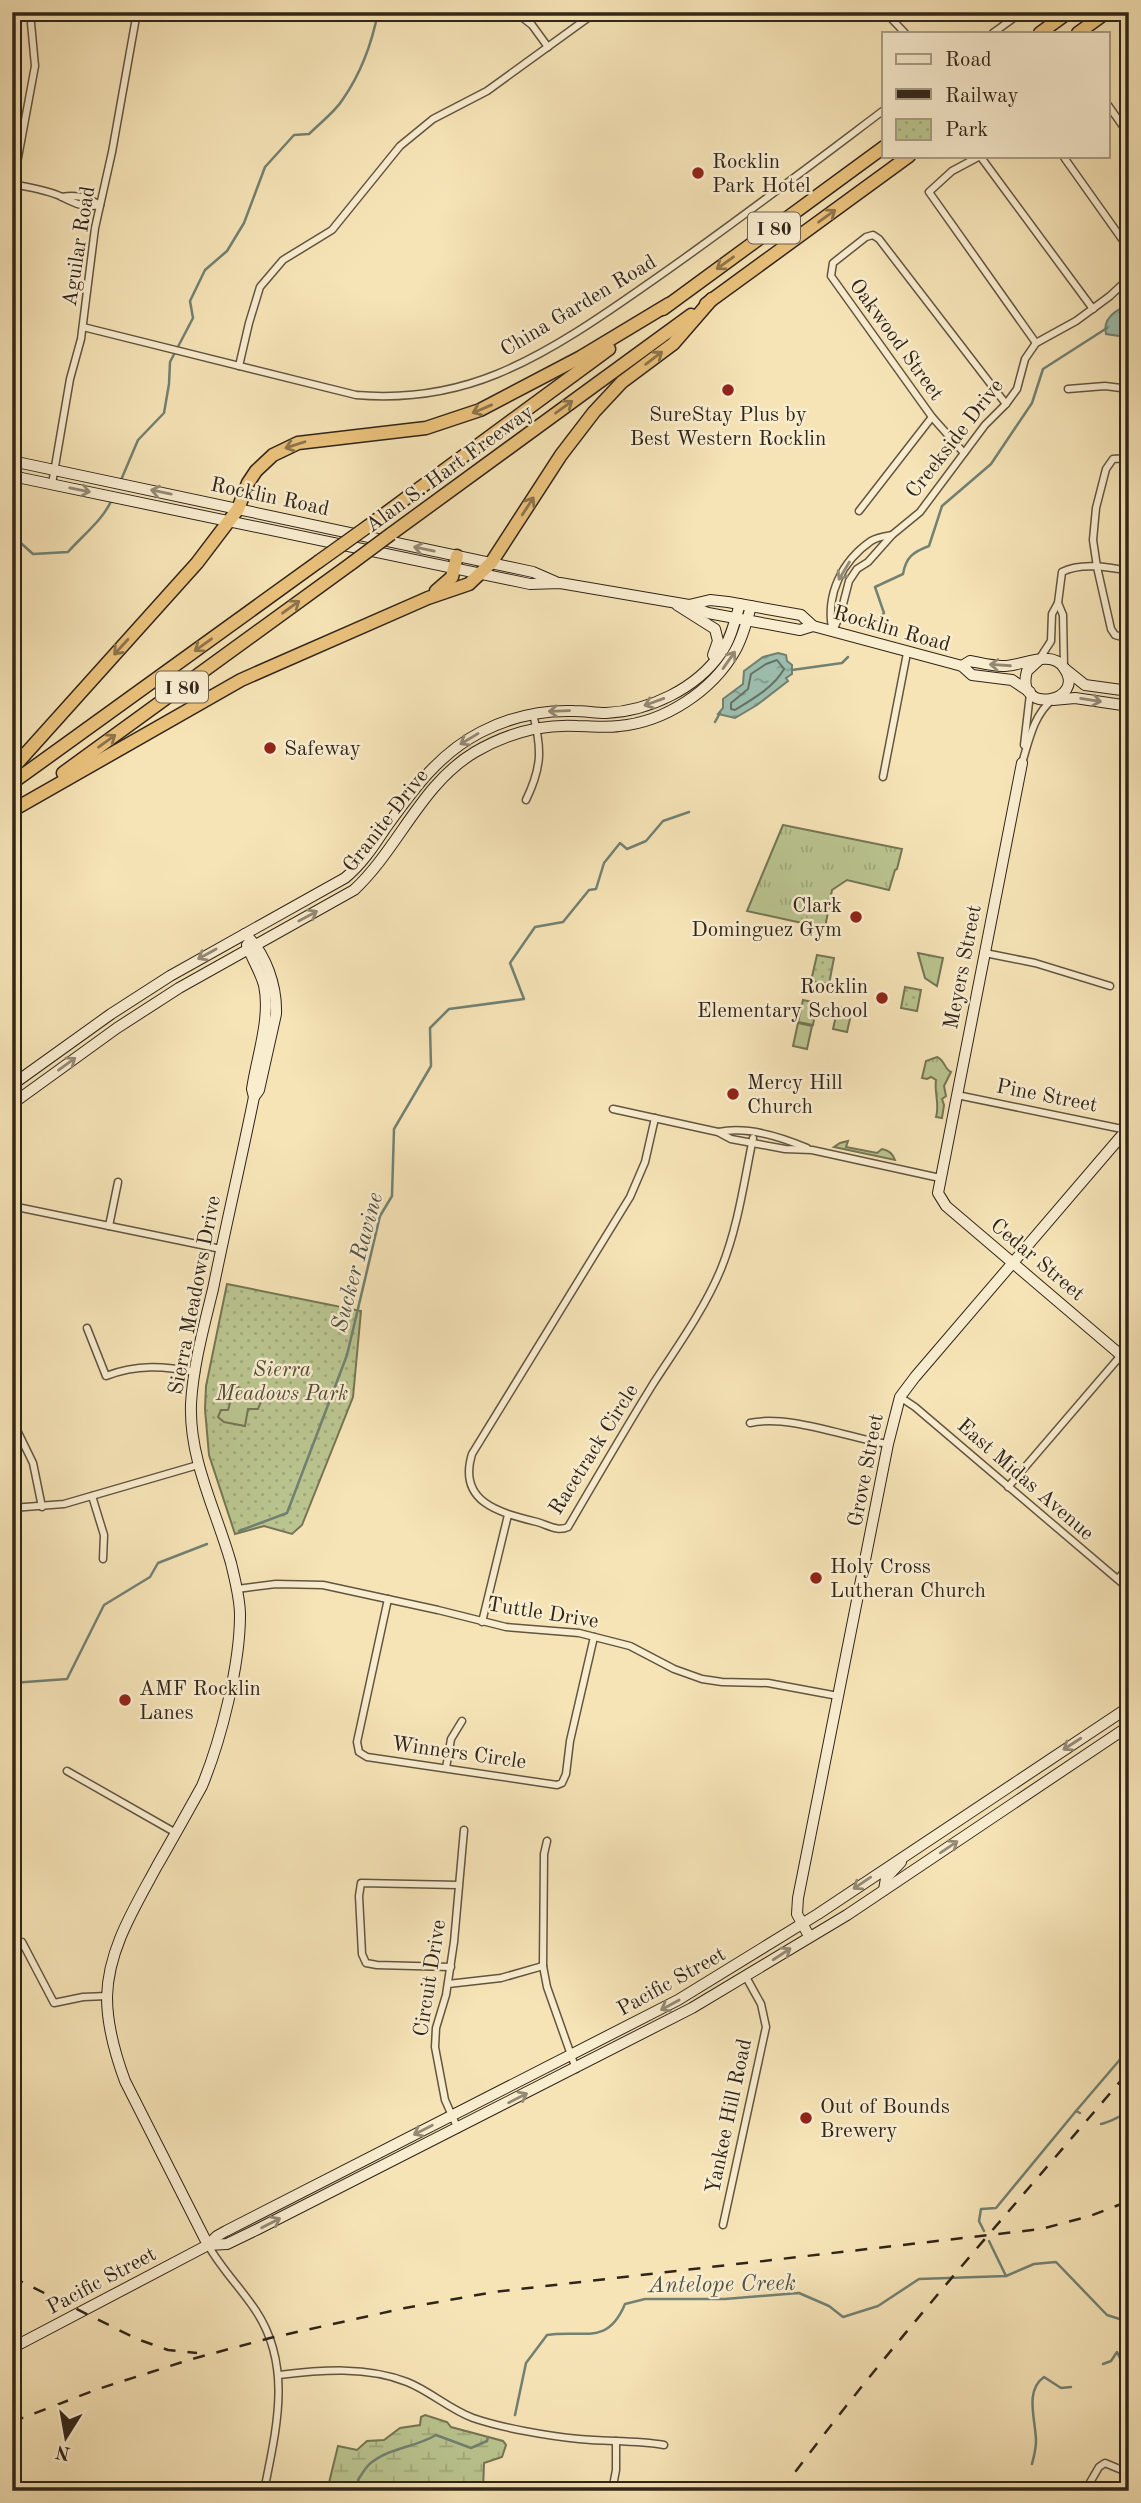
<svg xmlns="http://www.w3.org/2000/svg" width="1141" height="2503" font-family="'Old Standard TT',serif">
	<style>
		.grass { fill: url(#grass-tufts); stroke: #757555; stroke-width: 2 }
		.wetland { fill: url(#wetland-marsh); stroke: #757555; stroke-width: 2 }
		.park { fill: url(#park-dots); stroke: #757555; stroke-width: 2 }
		.garden { fill: #bac590; stroke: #757555; stroke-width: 2 }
		.water { fill: url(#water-ripples); stroke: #718173; stroke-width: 2 }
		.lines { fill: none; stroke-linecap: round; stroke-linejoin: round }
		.shore { stroke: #667264; stroke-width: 2 }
		.stream { stroke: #718173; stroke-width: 2.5 }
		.street-casing { stroke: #625541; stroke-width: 9 }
		.secondary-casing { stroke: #30251a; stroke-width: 12 }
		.highway-casing { stroke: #30251a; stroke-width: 15 }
		.street { stroke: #f9edd0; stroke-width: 6 }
		.secondary { stroke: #f9edd0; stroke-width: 10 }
		.highway { stroke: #ebc27c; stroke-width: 12 }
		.rail { stroke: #30251a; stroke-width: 2.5; stroke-dasharray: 12 12; stroke-linecap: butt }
		.highway-bridge-casing { stroke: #30251a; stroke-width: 15; stroke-linecap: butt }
		.highway-bridge { stroke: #ebc27c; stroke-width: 12 }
		.oneway { stroke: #8e744b }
		.oneway2 { stroke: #948975 }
		.poi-dot { fill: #8f2418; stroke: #f9edd0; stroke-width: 2.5 }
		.labels { text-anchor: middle; stroke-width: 5; stroke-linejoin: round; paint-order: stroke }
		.shield { fill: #f9edd0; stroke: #6c6151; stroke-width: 2 }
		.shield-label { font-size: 19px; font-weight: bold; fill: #30251a }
		.poi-label { font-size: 21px; fill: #30251a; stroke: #f9edd0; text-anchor: start }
		.street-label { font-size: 21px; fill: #30251a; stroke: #f9edd0 }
		.park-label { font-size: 21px; font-style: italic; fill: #524d38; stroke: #f9edd0 }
		.water-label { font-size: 23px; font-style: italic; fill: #515347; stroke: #f9edd0 }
	</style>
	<defs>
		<pattern id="grass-tufts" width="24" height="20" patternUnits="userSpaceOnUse" patternTransform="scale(1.75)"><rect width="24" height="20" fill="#bac590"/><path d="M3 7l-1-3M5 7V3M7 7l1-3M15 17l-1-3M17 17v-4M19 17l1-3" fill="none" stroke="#a0a97c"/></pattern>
		<pattern id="wetland-marsh" width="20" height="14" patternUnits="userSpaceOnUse" patternTransform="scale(1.75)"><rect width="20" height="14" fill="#bac590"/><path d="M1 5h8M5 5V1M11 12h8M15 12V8" fill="none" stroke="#a0a97c"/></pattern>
		<pattern id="park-dots" width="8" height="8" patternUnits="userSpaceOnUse" patternTransform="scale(1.75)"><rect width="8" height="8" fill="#bac590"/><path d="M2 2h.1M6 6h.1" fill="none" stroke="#a0a97c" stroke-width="1.8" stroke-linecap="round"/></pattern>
		<pattern id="water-ripples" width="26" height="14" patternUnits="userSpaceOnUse" patternTransform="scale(1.75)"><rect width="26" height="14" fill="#9dbfaf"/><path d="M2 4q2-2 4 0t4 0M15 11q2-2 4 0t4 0" fill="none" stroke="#809b8e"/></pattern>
	</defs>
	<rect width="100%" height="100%" fill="#f6e4b7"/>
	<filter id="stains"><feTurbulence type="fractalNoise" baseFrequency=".00286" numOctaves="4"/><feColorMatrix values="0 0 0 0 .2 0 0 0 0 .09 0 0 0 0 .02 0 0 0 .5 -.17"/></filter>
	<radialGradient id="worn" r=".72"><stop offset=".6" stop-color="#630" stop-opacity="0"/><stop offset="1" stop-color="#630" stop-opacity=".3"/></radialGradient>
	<g class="grass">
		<polygon points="783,825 902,849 897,869 895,870 889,890 847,880 832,890 825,928 747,911"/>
		<polygon points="918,953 943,958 937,986 925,978"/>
		<path d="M937 1057C945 1060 944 1069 951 1072L944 1086 946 1096 942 1099 944 1105 942 1118 936 1117C940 1104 934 1093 936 1080L931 1077 927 1079 922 1078 926 1061Z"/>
	</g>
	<polygon class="wetland" points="425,2415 447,2422 451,2427 503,2441 506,2445 502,2457 484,2463 483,2491 327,2491 338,2446 357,2450 367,2441 384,2440 400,2428 420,2425 421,2417"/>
	<g class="park">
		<polygon points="817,955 834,958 829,984 811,981"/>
		<polygon points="905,987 921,990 917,1011 901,1008"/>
		<polygon points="227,1284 361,1311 353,1397 302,1525 292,1534 264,1526 235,1534 209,1455 205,1409 206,1386"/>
	</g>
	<g class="garden">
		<polygon points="803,1000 817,1003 813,1025 798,1022"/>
		<polygon points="838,1007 852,1010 847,1032 833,1029"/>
		<polygon points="798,1023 812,1026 807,1049 793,1046"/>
		<path d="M848 1141 846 1147 877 1153 882 1149C888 1150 893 1154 895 1160L834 1147 840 1143Z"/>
		<polygon points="235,1386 241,1388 241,1395 256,1397 261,1402 258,1409 248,1409 245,1426 224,1422 218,1417 221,1410 228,1410"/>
	</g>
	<g class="water">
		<path d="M1129 306 1125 310 1129 313V336L1126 333 1119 336 1106 334C1102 320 1115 309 1129 306Z"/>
		<polygon points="778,653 786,655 787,661 792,665 792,674 786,678 788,681 757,705 735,718 718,714 723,708 723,699 743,684 744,671 763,657"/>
	</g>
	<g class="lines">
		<path class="shore" d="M777 660 784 669C774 687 753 699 735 710L731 709V703L748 689 751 674 766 664Z"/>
		<g class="stream">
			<path d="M121 480 138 440 164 413 169 384 170 362 193 318 190 301 205 270 227 251 244 223 265 167 294 135 309 134C320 123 335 112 343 99 361 73 372 43 378 12"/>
			<path d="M12 535 33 554 68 552C83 535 104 519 112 499"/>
			<path d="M878 620 884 613 875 587 903 574C906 557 913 552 929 546L942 506 991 464 1032 403 1043 369 1107 328"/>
			<polyline points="792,670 842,663 848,657"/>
			<polyline points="715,722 720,713"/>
			<polyline points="239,1531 287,1513 347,1355 380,1216 392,1196 394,1129 431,1066 430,1028 449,1009 524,999 510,963 535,927 563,922 589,890 596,889 604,863 620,843 627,849 646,841 663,821 689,812"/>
			<polyline points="12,1683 67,1679 104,1605 150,1577 158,1563 207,1544"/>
			<polyline points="1076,2111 1129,2049"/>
			<path d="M1101 2124C1111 2122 1118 2116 1129 2113"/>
			<polyline points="984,2231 979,2221 981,2209 996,2208 1076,2111 1080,2113"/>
			<polyline points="989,2241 1006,2276"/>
			<polyline points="1103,2364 1111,2361 1117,2352 1121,2360 1129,2367"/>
			<path d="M515 2415 526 2363 547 2335C583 2329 607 2347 625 2304L645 2299H725L799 2293 829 2306 843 2317 878 2306 919 2279 1006 2276 1034 2264 1056 2262 1107 2315 1129 2322"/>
			<path d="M1032 2464C1034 2456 1036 2449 1036 2441 1036 2421 1024 2391 1044 2377L1061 2388 1071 2387"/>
			<path d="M363 2491 358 2480C362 2474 366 2466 372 2462 390 2448 416 2447 436 2435L471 2448 487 2441 488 2437"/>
		</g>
		<defs>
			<g id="street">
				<polyline points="515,12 532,25 548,47"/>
				<polyline points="885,12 905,33"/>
				<polyline points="993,33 1022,12"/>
				<polyline points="1108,105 1129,135"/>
				<polyline points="1063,156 1129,249"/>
				<path d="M12 184C28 187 48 190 62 197 76 204 84 208 100 205"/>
				<polyline points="12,190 35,66 31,23"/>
				<path d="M62 197C76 194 88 197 100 205"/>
				<path d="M83 327 356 395C404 399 453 392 497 374 551 352 605 314 652 281 731 226 807 168 884 110"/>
				<polyline points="1036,343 929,192 952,171 980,156 1093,309"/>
				<polyline points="239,366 249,323 260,287 283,260 332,230 400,146 433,119 487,91 596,12"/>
				<polyline points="1068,389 1105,386 1129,389"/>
				<polyline points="964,453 932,417 831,276 833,263 866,237 873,235 879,239 1006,404"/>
				<polyline points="1129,458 1113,459 1106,469 1096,508 1093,540 1097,567 1111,629 1115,635 1129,639"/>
				<polyline points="52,484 70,379 81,339 95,228 112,152 137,12"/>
				<polyline points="859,511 932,417"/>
				<polyline points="1058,603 1063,615 1064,668"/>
				<path d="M832 628C826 594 842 561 871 541 877 537 886 536 892 535"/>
				<polyline points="833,631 841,612 849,581 857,569 868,562 892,535 920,512 985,425 1006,404 1017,389 1025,359 1036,343 1076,321 1110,296 1129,278"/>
				<path d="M1040 658 1051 641 1052 614 1058 603 1062 572C1081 562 1109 567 1129 571"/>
				<polyline points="1024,745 1030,694"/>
				<path d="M1022 763C1029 741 1033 716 1052 700"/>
				<polyline points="883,777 907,653"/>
				<path d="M526 800C542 767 542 749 533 714"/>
				<polyline points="985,953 1035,963 1110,986"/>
				<polyline points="957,1095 1127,1130"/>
				<polyline points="613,1109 718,1132 731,1139 785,1149 812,1150 940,1178"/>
				<path d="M655 1118 645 1162 630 1197 472 1454C457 1503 501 1513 537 1522 548 1525 558 1532 568 1527 596 1479 624 1431 653 1384 677 1347 704 1310 721 1269 738 1227 744 1182 753 1138"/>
				<path d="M719 1132C747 1126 781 1137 807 1148"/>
				<polyline points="12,1206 221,1249"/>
				<polyline points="109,1226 118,1182"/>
				<path d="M87 1328 106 1376C137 1364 164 1366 196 1372"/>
				<polyline points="900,1397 915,1407 1129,1589"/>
				<polyline points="12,1420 33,1463 42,1507"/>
				<path d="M750 1423C788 1414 848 1438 888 1444"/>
				<polyline points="1008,1487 1129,1346"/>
				<polyline points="92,1496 104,1535 103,1559"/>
				<polyline points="12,1508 64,1504 198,1465"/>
				<polyline points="1118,1579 1129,1566"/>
				<polyline points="237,1589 276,1584 323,1585 438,1610 506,1627 579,1633 630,1646 674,1669 702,1679 722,1682 768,1683 838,1696"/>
				<polyline points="388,1599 357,1742 359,1752 367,1757 557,1785 562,1783 566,1774 570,1741 594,1637"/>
				<polyline points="482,1622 508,1515"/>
				<polyline points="12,1643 16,1649"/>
				<polyline points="446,1768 451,1739 462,1721"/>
				<polyline points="67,1771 176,1833"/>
				<polyline points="547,1841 544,1854 543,1966 547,1987 576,2069"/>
				<polyline points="22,1942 54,2003 83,1997 107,1996"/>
				<polyline points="451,1967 377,1965 366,1963 362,1954 359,1896 361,1883 458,1885"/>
				<polyline points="448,1984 501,1978 543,1966"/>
				<polyline points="458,2129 445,2100 435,2047 436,2028 446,1995 454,1942 464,1830"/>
				<polyline points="723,2225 766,2027 761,2004 746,1977"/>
				<path d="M208 2245C222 2270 241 2288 256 2311 293 2367 276 2430 264 2491"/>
				<path d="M279 2375C321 2370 367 2366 407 2382 430 2391 449 2409 473 2418 502 2428 548 2436 579 2439 607 2442 636 2440 664 2445"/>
				<polyline points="612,2491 616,2470 616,2441"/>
				<polyline points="1085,2491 1099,2467 1105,2463 1129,2473"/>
			</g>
			<g id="secondary">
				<polyline points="12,461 533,572 556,582"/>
				<polyline points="12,476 530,584 560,583 689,605 708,613 800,630 813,626"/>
				<polyline points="677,605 715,629 718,641 713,655"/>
				<polyline points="689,605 710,600 728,602 801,615 813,626 962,666 972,675 1012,680 1030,692"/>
				<path d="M962 666 970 661C981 663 992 666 1002 666 1021 667 1051 648 1064 668 1088 702 1014 716 1027 671L1039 660"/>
				<polyline points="1065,669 1085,685 1129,691"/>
				<polyline points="1053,700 1075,698 1129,706"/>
				<polyline points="1022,763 938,1193 946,1206 1129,1362"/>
				<path d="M247 945C252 959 260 971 264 985 271 1018 257 1056 252 1089L254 1097"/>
				<path d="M12 1085 111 1014 170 976 345 878C362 864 373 847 385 829 413 790 438 754 481 732 510 717 542 710 574 711 585 711 595 713 606 713 649 711 696 689 721 653 731 639 735 620 740 604"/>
				<path d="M12 1104 117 1028 179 988 354 890C399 848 421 784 475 752 506 734 542 724 577 726 591 726 605 728 619 726 665 722 712 691 735 651 743 637 747 621 751 606"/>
				<polyline points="884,1890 886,1878 901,1862"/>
				<polyline points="809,1936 797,1914 798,1898 888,1444 900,1397 915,1377 1129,1127"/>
				<path d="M208 2245 125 2081C115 2054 107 2026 107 1997 108 1949 135 1907 157 1866 172 1840 187 1813 202 1786 221 1740 240 1665 240 1615 240 1598 235 1580 231 1563 216 1510 189 1460 191 1404 193 1366 204 1326 213 1289 226 1225 241 1161 254 1097L259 1090 276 1014C277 986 266 953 245 934"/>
				<polyline points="208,2245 227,2244 258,2229 692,2008 847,1915 1129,1726"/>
				<polyline points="12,2348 208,2245 217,2236 226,2231 678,2000 818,1914 1129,1707"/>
			</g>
			<g id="highway">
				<polyline points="1040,33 1069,12"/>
				<polyline points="1078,33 1107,12"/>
				<polyline points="706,304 909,156"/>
				<polyline points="663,309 884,147"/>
				<polyline points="367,527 609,349"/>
				<polyline points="391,534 691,315"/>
				<polyline points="436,591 452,577 457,556"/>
				<polyline points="12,769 197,563 238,509 248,483 256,471 273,455 298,443 426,428 480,410 581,357 669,304"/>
				<polyline points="63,773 352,563"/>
				<polyline points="12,783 318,562"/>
				<polyline points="13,810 241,680 428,598 469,584 491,563 561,455 594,412 622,382 673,344 712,299"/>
			</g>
		</defs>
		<use href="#street" class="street-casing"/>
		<use href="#secondary" class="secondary-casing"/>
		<use href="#highway" class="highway-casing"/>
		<use href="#street" class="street"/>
		<use href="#secondary" class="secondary"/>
		<use href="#highway" class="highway"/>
		<g class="rail">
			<polyline points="12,2277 137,2339 168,2350 197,2353"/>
			<polyline points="12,2422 98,2389 192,2359 270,2338 405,2308 494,2292 1041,2229 1090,2216 1129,2201"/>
			<path d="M781 2491C889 2345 1012 2209 1129 2071"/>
		</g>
		<defs>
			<g id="highway-bridge">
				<polyline points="318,562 367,527"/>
				<polyline points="352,563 391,534"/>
			</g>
		</defs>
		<use href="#highway-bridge" class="highway-bridge-casing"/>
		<use href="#highway-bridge" class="highway-bridge"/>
	</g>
	<defs><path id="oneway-shaft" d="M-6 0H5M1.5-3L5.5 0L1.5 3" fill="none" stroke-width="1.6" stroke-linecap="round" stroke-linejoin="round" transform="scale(1.75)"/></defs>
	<g class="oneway">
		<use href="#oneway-shaft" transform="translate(827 216) rotate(-36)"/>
		<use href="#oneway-shaft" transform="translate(725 263) rotate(144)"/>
		<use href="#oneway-shaft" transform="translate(654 358) rotate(-37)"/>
		<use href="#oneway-shaft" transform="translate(564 407) rotate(-36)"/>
		<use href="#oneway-shaft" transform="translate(482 409) rotate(157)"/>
		<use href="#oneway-shaft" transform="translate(295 445) rotate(162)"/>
		<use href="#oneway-shaft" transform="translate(528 506) rotate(-57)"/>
		<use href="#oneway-shaft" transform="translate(291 607) rotate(-36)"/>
		<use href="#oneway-shaft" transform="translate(203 645) rotate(144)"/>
		<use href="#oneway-shaft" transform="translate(121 647) rotate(132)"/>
		<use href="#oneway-shaft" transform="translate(107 741) rotate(-36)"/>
	</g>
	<g class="oneway2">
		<use href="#oneway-shaft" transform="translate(80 490) rotate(11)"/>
		<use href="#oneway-shaft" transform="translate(161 492) rotate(-168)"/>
		<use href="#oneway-shaft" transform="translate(424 549) rotate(-168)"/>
		<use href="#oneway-shaft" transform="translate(844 571) rotate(121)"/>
		<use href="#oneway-shaft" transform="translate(729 660) rotate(-55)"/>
		<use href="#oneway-shaft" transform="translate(1000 665) rotate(-176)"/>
		<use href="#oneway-shaft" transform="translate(1091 700) rotate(9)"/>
		<use href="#oneway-shaft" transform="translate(654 702) rotate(160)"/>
		<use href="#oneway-shaft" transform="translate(559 711) rotate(178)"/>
		<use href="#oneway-shaft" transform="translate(469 739) rotate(149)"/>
		<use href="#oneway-shaft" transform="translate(308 916) rotate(-28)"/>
		<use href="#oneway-shaft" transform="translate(207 954) rotate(151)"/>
		<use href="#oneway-shaft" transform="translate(67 1064) rotate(-36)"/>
		<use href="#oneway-shaft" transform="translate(1072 1744) rotate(147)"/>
		<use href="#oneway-shaft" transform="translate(949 1847) rotate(-34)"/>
		<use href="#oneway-shaft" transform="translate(862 1883) rotate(146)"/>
		<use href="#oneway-shaft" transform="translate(782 1954) rotate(-33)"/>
		<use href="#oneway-shaft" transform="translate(670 2005) rotate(151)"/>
		<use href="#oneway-shaft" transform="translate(518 2098) rotate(-27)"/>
		<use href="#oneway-shaft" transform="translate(423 2130) rotate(153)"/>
		<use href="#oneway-shaft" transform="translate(271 2223) rotate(-27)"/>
	</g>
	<g class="poi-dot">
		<circle cx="698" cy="173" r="7"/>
		<circle cx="728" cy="390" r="7"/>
		<circle cx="270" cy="748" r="7"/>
		<circle cx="856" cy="917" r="7"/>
		<circle cx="882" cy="998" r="7"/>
		<circle cx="733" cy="1094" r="7"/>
		<circle cx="816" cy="1578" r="7"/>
		<circle cx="125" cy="1700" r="7"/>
		<circle cx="806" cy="2118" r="7"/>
	</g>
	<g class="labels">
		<g class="shield">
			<rect x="748" y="212.5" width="52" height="31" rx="5"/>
			<rect x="156" y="671.5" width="52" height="31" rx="5"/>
		</g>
		<g class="shield-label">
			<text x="774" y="235">I 80</text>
			<text x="182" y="694">I 80</text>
		</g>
		<g class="poi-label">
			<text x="712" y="168">Rocklin<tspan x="712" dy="24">Park Hotel</tspan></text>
			<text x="728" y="421" text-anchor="middle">SureStay Plus by<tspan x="728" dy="24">Best Western Rocklin</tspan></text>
			<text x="284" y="755">Safeway</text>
			<text x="842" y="912" text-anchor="end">Clark<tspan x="842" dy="24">Dominguez Gym</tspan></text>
			<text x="868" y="993" text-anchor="end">Rocklin<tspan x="868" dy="24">Elementary School</tspan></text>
			<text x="747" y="1089">Mercy Hill<tspan x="747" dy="24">Church</tspan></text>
			<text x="830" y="1573">Holy Cross<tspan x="830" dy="24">Lutheran Church</tspan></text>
			<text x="139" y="1695">AMF Rocklin<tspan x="139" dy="24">Lanes</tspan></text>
			<text x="820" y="2113">Out of Bounds<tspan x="820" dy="24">Brewery</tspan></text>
		</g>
		<g class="street-label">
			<text transform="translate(78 246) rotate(-81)" y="7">Aguilar Road</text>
			<text transform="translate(578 305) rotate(-31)" y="7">China Garden Road</text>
			<text transform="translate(897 339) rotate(54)" y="7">Oakwood Street</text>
			<text transform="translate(954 438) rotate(-52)" y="7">Creekside Drive</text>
			<text transform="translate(449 468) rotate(-36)" y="7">Alan S. Hart Freeway</text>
			<text transform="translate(270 496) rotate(12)" y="7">Rocklin Road</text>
			<text transform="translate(892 628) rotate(16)" y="7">Rocklin Road</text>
			<text transform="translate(385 820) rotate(-52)" y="7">Granite Drive</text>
			<text transform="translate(962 967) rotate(-79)" y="7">Meyers Street</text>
			<text transform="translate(1047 1095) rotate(11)" y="7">Pine Street</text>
			<text transform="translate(1038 1259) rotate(40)" y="7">Cedar Street</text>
			<text transform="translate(194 1295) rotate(-79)" y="7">Sierra Meadows Drive</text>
			<text transform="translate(593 1449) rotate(-58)" y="7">Racetrack Circle</text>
			<text transform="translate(865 1470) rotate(-79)" y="7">Grove Street</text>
			<text transform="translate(1026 1479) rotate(41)" y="7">East Midas Avenue</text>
			<text transform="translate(543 1612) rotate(9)" y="7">Tuttle Drive</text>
			<text transform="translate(459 1752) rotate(8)" y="7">Winners Circle</text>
			<text transform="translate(429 1978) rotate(-81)" y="7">Circuit Drive</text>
			<text transform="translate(671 1981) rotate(-29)" y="7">Pacific Street</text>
			<text transform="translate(728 2116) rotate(-78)" y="7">Yankee Hill Road</text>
			<text transform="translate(101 2280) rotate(-28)" y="7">Pacific Street</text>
		</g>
		<g class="park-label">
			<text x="282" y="1376">Sierra<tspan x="282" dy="24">Meadows Park</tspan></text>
		</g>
		<g class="water-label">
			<text transform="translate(356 1262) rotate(-75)" y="8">Sucker Ravine</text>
			<text transform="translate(722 2283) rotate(-1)" y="8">Antelope Creek</text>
		</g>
	</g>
	<rect width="1141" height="2503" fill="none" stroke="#f6e4b7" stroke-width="42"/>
	<rect x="14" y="14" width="1113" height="2475" fill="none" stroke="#30251a" stroke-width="3.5"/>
	<rect x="21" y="21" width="1099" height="2461" fill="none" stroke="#30251a" stroke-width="2"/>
	<rect x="882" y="32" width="228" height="126" fill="#f9edd0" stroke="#a99d87" stroke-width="2"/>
	<rect x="896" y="54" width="35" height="10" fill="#f9edd0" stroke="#a99d87" stroke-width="2"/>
	<text x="945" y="66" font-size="21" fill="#30251a">Road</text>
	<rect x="896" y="89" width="35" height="10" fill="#30251a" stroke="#a99d87" stroke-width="2"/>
	<text x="945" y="102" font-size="21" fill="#30251a">Railway</text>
	<rect x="896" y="119" width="35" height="21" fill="url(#park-dots)" stroke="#a99d87" stroke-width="2"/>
	<text x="945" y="136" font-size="21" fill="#30251a">Park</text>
	<g transform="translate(66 2437) rotate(191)" stroke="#f9edd0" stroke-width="5" paint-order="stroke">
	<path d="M0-5L12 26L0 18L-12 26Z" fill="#30251a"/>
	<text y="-10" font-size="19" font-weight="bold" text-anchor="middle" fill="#30251a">N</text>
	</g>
	<rect width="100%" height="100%" filter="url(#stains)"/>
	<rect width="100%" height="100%" fill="url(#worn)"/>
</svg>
